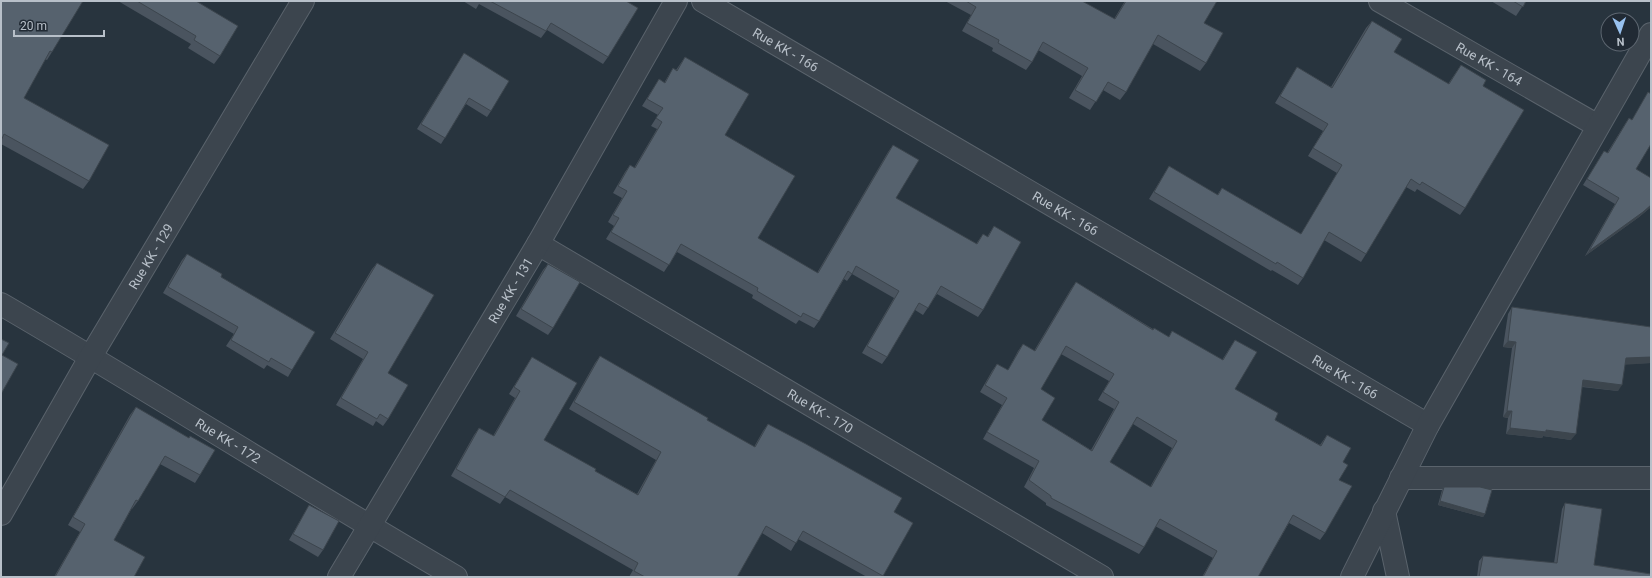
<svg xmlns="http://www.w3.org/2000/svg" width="1652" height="578" font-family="Roboto,sans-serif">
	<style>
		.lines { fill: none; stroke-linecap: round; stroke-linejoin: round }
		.minor-casing { stroke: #5a636c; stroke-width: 24 }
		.tertiary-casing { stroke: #5a636c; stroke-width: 24 }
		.minor { stroke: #3c454e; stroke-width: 22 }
		.tertiary { stroke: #3c454e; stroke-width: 22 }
		.wall { fill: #4a545f; fill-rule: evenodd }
		.shaded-wall { fill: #3c454d }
		.building { fill: #56626e; stroke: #3c454d; fill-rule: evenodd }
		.labels { text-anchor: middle; stroke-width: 4; stroke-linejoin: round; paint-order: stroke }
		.street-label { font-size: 13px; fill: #b8c0c9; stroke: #212a34 }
	</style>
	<rect width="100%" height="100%" fill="#28343e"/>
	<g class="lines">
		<defs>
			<g id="minor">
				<path id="s1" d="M703 1 1428 425"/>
				<path id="s2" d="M1380 1 1598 126"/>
				<path id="s3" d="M538 244 1102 577"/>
				<path id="s4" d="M1 304C154 393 303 488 456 577"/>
				<polyline points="1401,478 1651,478"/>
				<polyline points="1384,511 1398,577"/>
				<path id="s5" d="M1 514 91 356 303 1"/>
				<path id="s6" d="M339 577 538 244 676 1"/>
			</g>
			<polyline id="tertiary" points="1352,577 1428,425 1651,34"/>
		</defs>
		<use href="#minor" class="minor-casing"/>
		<use href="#tertiary" class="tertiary-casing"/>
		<use href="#minor" class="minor"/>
		<use href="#tertiary" class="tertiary"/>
	</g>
	<g class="wall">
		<polygon points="1,1 52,52 47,60 45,59 24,98 89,181 83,189 1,144"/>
		<polygon points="118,1 196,1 220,56 214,64 188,48 191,44"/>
		<polygon points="463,1 626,1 608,57 603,64 547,30 541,38 479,4 476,9"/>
		<polygon points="945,1 1082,1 1114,19 1125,1 1217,1 1204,23 1206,63 1200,71 1153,44 1126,92 1120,100 1103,90 1090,110 1069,98 1082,76 1038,50 1032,62 1026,70 992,51 993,48 962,31 971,15"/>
		<polygon points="1491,1 1526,1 1516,16"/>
		<polygon points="1372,21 1394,52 1448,84 1461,65 1483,86 1465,208 1460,215 1417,189 1415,192 1406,187 1366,254 1361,262 1324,240 1303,278 1298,285 1272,270 1271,271 1149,199 1169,166 1217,195 1222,188 1301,234 1337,173 1308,156 1323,131 1275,103 1292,75 1297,67 1331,87 1366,28"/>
		<polygon points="464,53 491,111 487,117 466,104 441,144 417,129"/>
		<polygon points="685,57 725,135 758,238 817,273 888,152 893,145 896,198 976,244 983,234 987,237 994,226 983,310 978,317 937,294 923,315 915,310 887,357 882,364 862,353 894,298 852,274 847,281 844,279 819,321 814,328 799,320 796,324 752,298 753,295 677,252 664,272 606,239 614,226 608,222 622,198 613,193 625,172 630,165 634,168 657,129 651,126 658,115 642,106 659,79 664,83 673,68 676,70"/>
		<polygon points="1648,92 1651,94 1651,93 1651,144 1636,169 1651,178 1651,207 1639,217 1585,256 1615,204 1583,185 1604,151 1607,153 1625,124 1629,118 1632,120"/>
		<polygon points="187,254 221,277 292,370 288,377 267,365 264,369 226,346 234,334 163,293 182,260"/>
		<polygon points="377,263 388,419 383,426 376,421 373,426 336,405 363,359 330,339 372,269"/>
		<polygon points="548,264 553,328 548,335 516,316 543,270"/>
		<path d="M1076 282 1153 329 1169 337 1172 331 1222 360 1235 340V389L1275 420 1320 445 1327 435 1343 462 1325 533 1320 540 1289 523 1258 577H1202L1213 558 1155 526 1144 547 1139 554 1046 505V503L1024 487 1034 468 983 439 1002 405 980 392 992 371 997 364 1008 370 1018 351 1023 344 1034 351 1071 289ZM1061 354 1109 381 1098 400 1114 409 1091 450 1042 420 1041 389ZM1133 424 1172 448 1150 487 1110 462Z"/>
		<polygon points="1512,307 1651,363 1625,364 1618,391 1582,387 1571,440 1543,436 1542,438 1506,434 1508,418 1503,417 1512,348 1503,347 1508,314"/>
		<polygon points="600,356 707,420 754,447 763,431 768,424 894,512 913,523 882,577 867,577 798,539 791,551 762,533 737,577 629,577 633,570 505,497 500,504 451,476 474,435 479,428 493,436 515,398 509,394 532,357 544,440 595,471 637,494 656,460 569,409 595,363"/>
		<polygon points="136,407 200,475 195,483 160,464 138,501 132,509 132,508 114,540 134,577 54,577 80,532 68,525 130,415"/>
		<polygon points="1444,487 1485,514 1483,517 1438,505 1442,490"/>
		<polygon points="1565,503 1594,565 1651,577 1477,577 1479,561 1483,556 1554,563 1562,509"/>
		<polygon points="309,505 323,550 318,557 289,540"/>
	</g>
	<g class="shaded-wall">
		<polygon points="1651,205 1651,207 1639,217 1585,256 1589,251"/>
		<polygon points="1508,341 1516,342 1512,348 1503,347"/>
		<polygon points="1651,357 1651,363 1622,365 1626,358"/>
		<polygon points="1583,380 1622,385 1618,391 1578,386"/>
		<polygon points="1507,411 1512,411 1508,418 1503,417"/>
		<polygon points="1510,428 1546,430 1576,434 1571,440 1543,436 1542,438 1506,434"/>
		<polygon points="1440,501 1485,514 1483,517 1438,505"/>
	</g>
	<g class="building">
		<polygon points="1,1 83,1 52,52 50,51 24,98 109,145 89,181 4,134 1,141"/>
		<polygon points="137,1 196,1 238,26 220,56 194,40 196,36"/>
		<polygon points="490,1 626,1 638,8 608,57 551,23 546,31"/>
		<polygon points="966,1 1082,1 1115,19 1126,1 1217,1 1204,23 1223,33 1206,63 1158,35 1126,92 1108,82 1096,102 1075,90 1088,68 1043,42 1032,62 998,43 999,40 967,23 976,7"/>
		<polygon points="1513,1 1526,1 1523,7"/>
		<polygon points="1372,21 1402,39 1394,52 1449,84 1461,65 1486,80 1483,86 1524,110 1465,208 1422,182 1420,185 1411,179 1366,254 1329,232 1303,278 1277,262 1276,264 1154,192 1169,166 1218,195 1222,188 1301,234 1342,165 1313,148 1328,124 1280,96 1297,67 1332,88"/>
		<polygon points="464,53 509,81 491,111 469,98 445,138 421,124"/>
		<polygon points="685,57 749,94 725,135 795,176 758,238 818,273 893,145 919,160 896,198 977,244 983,234 988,237 994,226 1021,242 983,310 941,286 928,308 919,303 887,357 867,346 899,291 856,266 852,274 848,271 819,321 803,313 801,317 757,291 758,288 681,244 669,265 611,232 619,218 613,215 627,191 618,186 630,165 635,168 662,122 656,118 663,108 647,99 659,79 665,83 673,68 677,71"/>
		<polygon points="1648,92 1651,94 1651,144 1636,169 1651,178 1651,205 1643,212 1589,251 1619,198 1587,179 1604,151 1608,153 1629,118 1632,120"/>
		<polygon points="187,254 222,274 221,277 315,332 292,370 271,358 269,362 231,340 238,327 168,287"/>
		<polygon points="377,263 434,295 388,373 408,385 388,419 380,414 377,419 341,398 368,352 335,333"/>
		<polygon points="548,264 580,282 553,328 521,309"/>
		<path d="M1076 282 1153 330 1154 328 1169 337 1172 331 1223 360 1235 340 1257 352 1235 389 1278 413 1275 420 1321 446 1327 435 1351 448 1343 462 1348 465 1339 480 1352 486 1325 533 1293 515 1258 577H1203L1217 551 1160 519 1144 547 1051 498V496L1029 480 1039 461 987 432 1007 398 985 385 997 364 1008 370 1023 344 1035 351ZM1066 346 1114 374 1103 392 1119 402 1092 451 1042 420 1055 398 1041 389ZM1137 417 1177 441 1151 487 1110 462Z"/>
		<polygon points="1512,307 1651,327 1651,357 1626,358 1622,385 1583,380 1576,434 1546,430 1546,432 1510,428 1512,411 1507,411 1516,342 1508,341"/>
		<polygon points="1,339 9,343 2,355 18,364 1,394"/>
		<polygon points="600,356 708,418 707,420 755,447 768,424 806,444 902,498 894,512 913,523 883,576 803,531 796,543 766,526 737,577 645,577 634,571 638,563 510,490 505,497 456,469 479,428 494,436 520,391 514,387 532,357 577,383 544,440 596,469 595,471 638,495 661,452 574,402"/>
		<polygon points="136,407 189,438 190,436 215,450 200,475 165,456 138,501 136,500 114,540 145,557 134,577 55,577 85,524 73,517"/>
		<polygon points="1444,487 1480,487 1492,490 1485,514 1440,501"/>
		<polygon points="1565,503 1602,509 1594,565 1651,574 1651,577 1479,577 1483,556 1557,563"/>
		<polygon points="309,505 339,521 323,550 293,534"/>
	</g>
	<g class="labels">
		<g class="street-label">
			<text dy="5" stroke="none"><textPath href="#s1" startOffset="96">Rue KK - 166</textPath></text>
			<text dy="5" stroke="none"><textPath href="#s2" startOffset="126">Rue KK - 164</textPath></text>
			<text dy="5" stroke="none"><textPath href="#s1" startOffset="420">Rue KK - 166</textPath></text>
			<text dy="5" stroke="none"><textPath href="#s5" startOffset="298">Rue KK - 129</textPath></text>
			<text dy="5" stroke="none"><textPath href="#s6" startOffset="334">Rue KK - 131</textPath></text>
			<text dy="5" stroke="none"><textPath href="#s1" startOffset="744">Rue KK - 166</textPath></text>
			<text dy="5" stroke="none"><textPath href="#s3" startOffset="328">Rue KK - 170</textPath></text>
			<text dy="5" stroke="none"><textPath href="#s4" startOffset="265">Rue KK - 172</textPath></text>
		</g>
	</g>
	<rect width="1652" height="578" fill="none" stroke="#b8c0c9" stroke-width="4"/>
	<g transform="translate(1620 32) rotate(177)"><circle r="19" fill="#212a34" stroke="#5d6670"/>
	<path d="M0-3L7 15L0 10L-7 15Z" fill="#98c1ef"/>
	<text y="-6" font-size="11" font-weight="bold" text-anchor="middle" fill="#b8c0c9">N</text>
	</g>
	<path d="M14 30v6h90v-6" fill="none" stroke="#b8c0c9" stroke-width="2"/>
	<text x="20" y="30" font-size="12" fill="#b8c0c9" stroke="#212a34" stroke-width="3" paint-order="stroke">20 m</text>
</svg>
